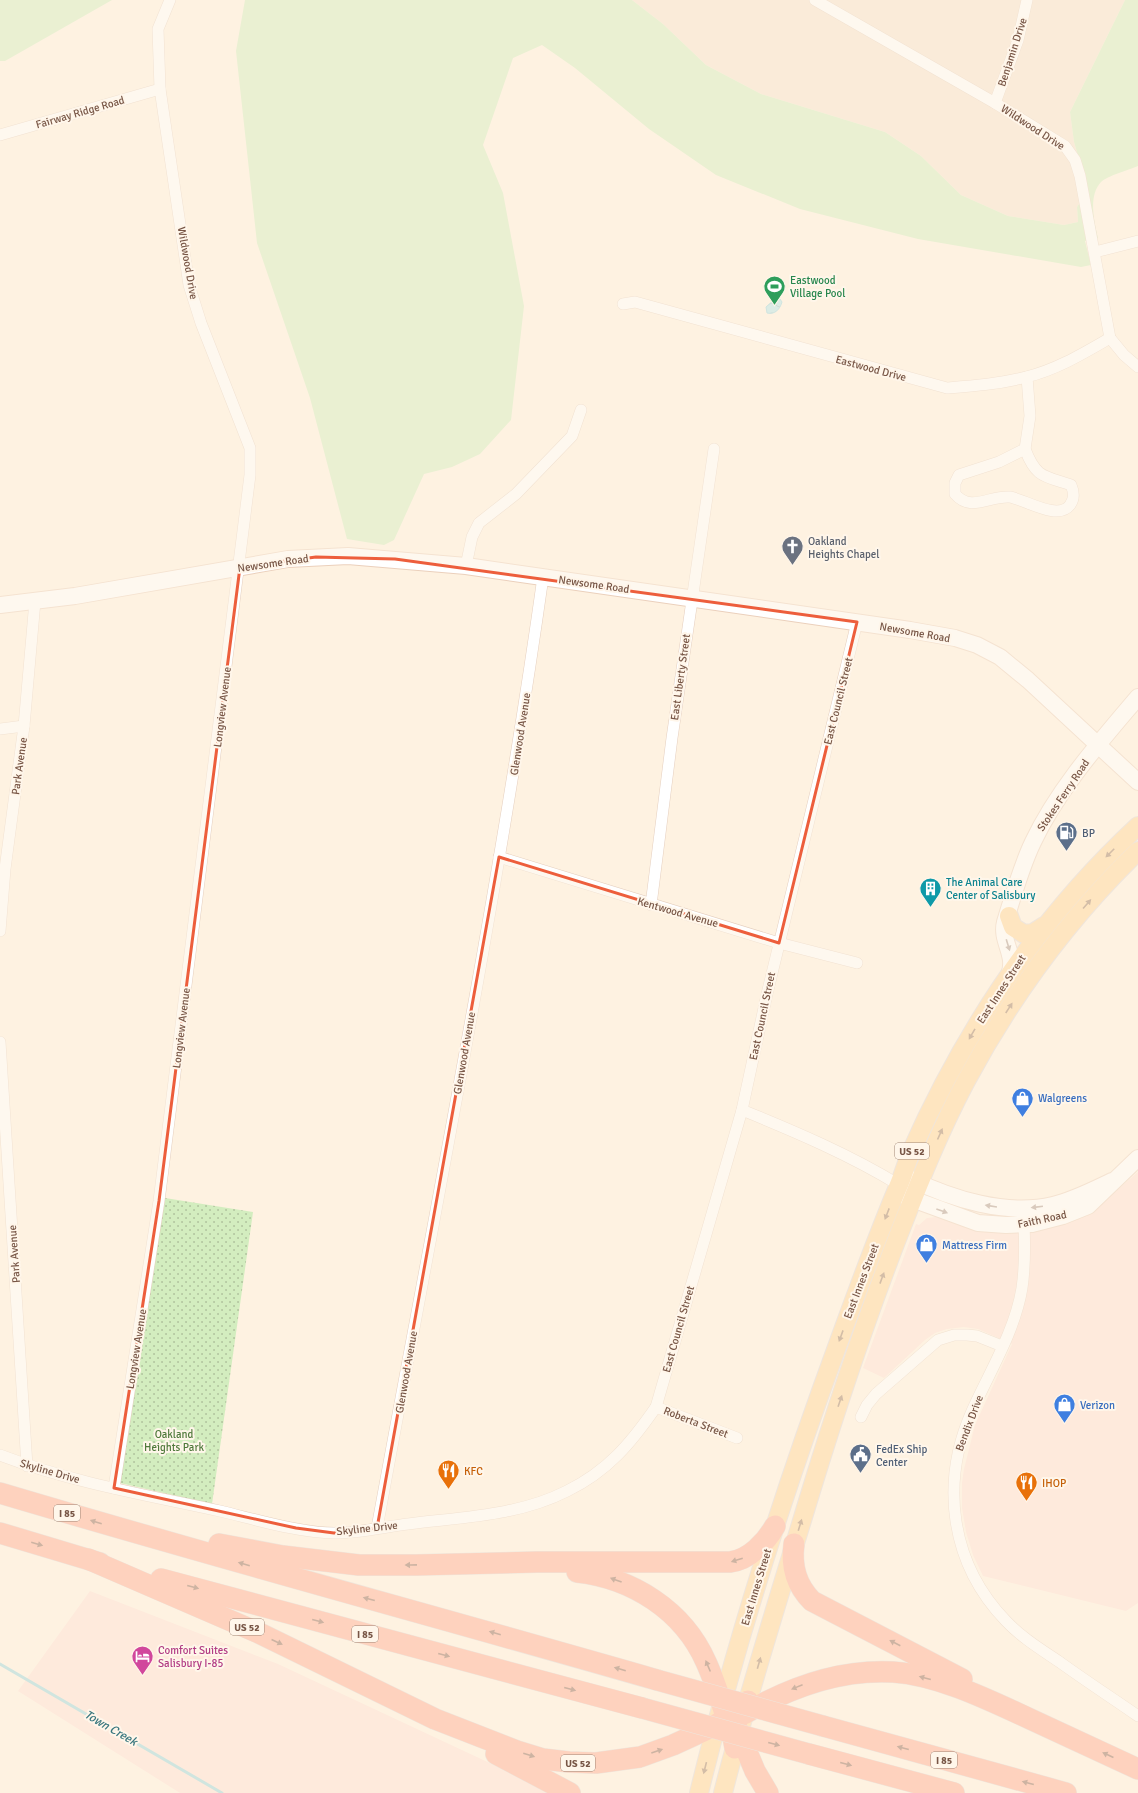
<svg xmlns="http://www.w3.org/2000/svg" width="1138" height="1793" font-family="Signika,sans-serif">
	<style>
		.residential { fill: #f6e3cf }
		.commercial { fill: #ffe0d5 }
		.grass { fill: #d3edbf }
		.park { fill: url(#park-dots) }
		.water { fill: url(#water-waves); stroke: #9ad4dc }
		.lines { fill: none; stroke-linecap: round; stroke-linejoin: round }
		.stream { stroke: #9ad4dc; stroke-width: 3 }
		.street-casing { stroke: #e5cfbf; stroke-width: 12 }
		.secondary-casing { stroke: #ebd0bc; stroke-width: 18 }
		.primary-casing { stroke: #dfd6d3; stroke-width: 20 }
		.highway-casing { stroke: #dfd6d3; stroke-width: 22 }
		.street { stroke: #fff; stroke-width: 11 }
		.secondary { stroke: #fff; stroke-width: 16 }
		.primary { stroke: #ffd598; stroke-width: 18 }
		.highway { stroke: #feab93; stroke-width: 21 }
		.highway-bridge-casing { stroke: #dfd6d3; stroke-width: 22; stroke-linecap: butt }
		.highway-bridge { stroke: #feab93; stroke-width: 21 }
		.oneway { fill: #a07c5f }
		.oneway2 { fill: #ae9a90 }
		.oneway3 { fill: #936755 }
		.marked { fill: none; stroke: #ed5e3c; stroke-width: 3; stroke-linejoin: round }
		.labels { text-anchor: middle; stroke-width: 4; stroke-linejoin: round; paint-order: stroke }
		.shield { fill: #fff6ea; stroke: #a08677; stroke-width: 1 }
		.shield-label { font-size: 10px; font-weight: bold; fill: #785646 }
		.street-label { font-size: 11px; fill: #785646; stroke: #fff6ea }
		.leisure-label { font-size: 11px; fill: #27864d; stroke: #fff6ea; text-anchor: start }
		.worship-label { font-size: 11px; fill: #5b616d; stroke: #fff6ea; text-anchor: start }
		.service-label { font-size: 11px; fill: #4e5e75; stroke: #fff6ea; text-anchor: start }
		.culture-label { font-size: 11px; fill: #0d838f; stroke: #fff6ea; text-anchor: start }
		.shop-label { font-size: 11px; fill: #366cbe; stroke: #fff6ea; text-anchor: start }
		.park-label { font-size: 11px; fill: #4f793b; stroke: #fff6ea }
		.food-label { font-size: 11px; fill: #c56008; stroke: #fff6ea; text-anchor: start }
		.hotel-label { font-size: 11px; fill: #b23c85; stroke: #fff6ea; text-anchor: start }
		.water-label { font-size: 12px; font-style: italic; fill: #38767e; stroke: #fff6ea }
	</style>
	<defs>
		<pattern id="park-dots" width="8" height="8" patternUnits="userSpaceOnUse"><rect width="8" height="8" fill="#d3edbf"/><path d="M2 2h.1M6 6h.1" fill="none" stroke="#b0c39d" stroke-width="1.8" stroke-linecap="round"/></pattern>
		<pattern id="water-waves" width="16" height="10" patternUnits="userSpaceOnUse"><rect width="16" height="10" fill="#b4e4e9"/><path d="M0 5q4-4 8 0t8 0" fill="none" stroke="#97bcbf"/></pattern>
	</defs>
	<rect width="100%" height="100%" fill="#fef2e1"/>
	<polygon class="residential" points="632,0 1125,0 1070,112 1074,142 1088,190 1077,207 1078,222 1064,225 1008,216 961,195 921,156 885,132 761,94 706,65 663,24"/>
	<g class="commercial">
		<polygon points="1138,1172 1138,1603 1126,1611 983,1576 973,1555 966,1532 962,1508 962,1483 964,1469 975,1425 1012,1344 978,1329 964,1327 947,1329 935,1333 925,1340 884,1378 863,1368 916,1224 919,1225 927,1218 936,1217 978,1226 1099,1204 1116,1191"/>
		<polygon points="90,1591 278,1664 554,1793 180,1793 18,1691"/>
	</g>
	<g class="grass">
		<polygon points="0,0 112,0 5,61 0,61"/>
		<path d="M245 0H632L663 24 706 65 761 94 885 132 921 156 961 195 1008 216 1064 225 1078 222 1077 207 1088 190 1074 142 1070 112 1125 0H1138V166C1129 170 1107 176 1101 182 1088 196 1094 221 1098 238L1085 241 1091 265 1081 267 918 239 800 209 716 175 649 129 575 68 542 45 513 58 483 145 503 193 524 306 511 420 480 454 452 467 424 474 394 540 384 545 347 539 310 398 257 243 236 51Z"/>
	</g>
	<polygon class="park" points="165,1198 253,1212 212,1504 120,1483"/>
	<path class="water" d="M776 298 780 299 782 302C780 309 775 315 767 313L766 307Z"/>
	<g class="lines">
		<polyline class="stream" points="0,1664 222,1793"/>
		<defs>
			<g id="street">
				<polyline points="815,0 995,103 1065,146 1075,160 1080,176 1110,338 1124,355 1138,367"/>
				<polyline points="995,103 1018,40 1027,0"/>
				<polyline points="0,135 160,89"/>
				<polyline points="1095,252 1138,241"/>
				<path d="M623 304 635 302 947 388C973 386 1000 384 1026 377 1056 370 1084 353 1110 338"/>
				<path d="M1025 449C1036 478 1044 476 1071 485 1074 492 1075 498 1070 505 1058 521 1026 500 1010 497 990 495 971 513 955 494V483L959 475 999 462Z"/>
				<polyline points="1025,449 1030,416 1027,377"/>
				<polyline points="466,566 472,537 479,523 516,494 572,436 581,410"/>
				<polyline points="0,729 24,726"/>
				<polyline points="499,857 779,943 857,963"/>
				<polyline points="651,905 672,738 714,449"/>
				<polyline points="0,931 5,869 24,726 35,601"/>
				<polyline points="0,1042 27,1466"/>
				<path d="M742 1110C796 1132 850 1155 899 1185"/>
				<path d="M1024 1225C1025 1246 1025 1267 1022 1288 1015 1331 990 1371 972 1411 940 1483 950 1563 1006 1621 1022 1638 1042 1650 1061 1663 1086 1681 1112 1698 1138 1716"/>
				<polyline points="656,1407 737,1438"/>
				<polyline points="861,1417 867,1405 876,1394 938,1340 954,1335 967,1335 977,1336 1002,1346"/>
				<path d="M0 1455C70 1482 146 1495 220 1511 254 1519 300 1533 334 1533 359 1533 384 1527 408 1524 462 1517 518 1516 567 1491 608 1471 631 1443 656 1407L742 1110 767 994 857 622"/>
				<polyline points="114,1488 159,1201 250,475 250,448 201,323 189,285 160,89 158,29 170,0"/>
				<path d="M377 1528C435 1211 498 896 543 577"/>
			</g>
			<g id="secondary">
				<polyline points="0,605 75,596 288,559 348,556 466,566 910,630 955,638 977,645 1000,657 1028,680 1138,782"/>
				<path d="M1009 975C1017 955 1000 941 1005 922 1013 896 1021 867 1033 842 1058 789 1100 742 1138 697"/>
				<path d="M1112 1181C1093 1190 1074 1200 1053 1205 1006 1216 952 1199 911 1179L899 1185 904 1196 978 1223 1006 1225 1032 1224 1063 1216 1088 1206 1138 1158"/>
			</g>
			<g id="primary">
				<polyline points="1009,916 1013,927 1024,934 1033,933 1044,926"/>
				<path d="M699 1793C736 1641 784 1491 838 1344 857 1292 876 1239 898 1187 903 1176 906 1164 911 1152 965 1030 1040 917 1138 826"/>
				<path d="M723 1793C731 1761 740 1729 749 1697 769 1628 790 1560 811 1491 837 1406 865 1322 897 1239 918 1185 939 1132 966 1081 1012 995 1069 918 1138 851"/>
			</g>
			<g id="highway">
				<path d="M0 1493C218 1558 438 1617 657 1680"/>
				<polyline points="0,1533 100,1563"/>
				<path d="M219 1544 283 1556 359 1565H416L537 1562H730C749 1560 766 1542 775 1526"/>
				<path d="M794 1544C791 1565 796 1585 812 1601L962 1679"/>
				<polyline points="88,1559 259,1633 435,1719 517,1751 543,1759 569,1762 596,1763 640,1757 673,1745 710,1728 736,1713 748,1701"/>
				<path d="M577 1572C632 1578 683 1610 706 1662 717 1686 724 1712 733 1737L735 1748"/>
				<polyline points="161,1579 642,1708"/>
				<path d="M744 1714C790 1687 839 1669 893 1672 938 1675 987 1699 1028 1718 1064 1735 1101 1752 1138 1769"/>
				<polyline points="823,1726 1066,1793"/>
				<polyline points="737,1728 755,1771 768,1793"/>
				<polyline points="496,1754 570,1793"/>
				<polyline points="809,1754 954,1793"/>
			</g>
		</defs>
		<use href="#street" class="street-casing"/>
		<use href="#secondary" class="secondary-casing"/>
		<use href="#primary" class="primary-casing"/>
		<use href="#highway" class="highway-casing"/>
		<use href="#street" class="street"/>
		<use href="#secondary" class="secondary"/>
		<use href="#primary" class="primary"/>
		<use href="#highway" class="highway"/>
		<defs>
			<g id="highway-bridge">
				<polyline points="657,1680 823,1726"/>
				<polyline points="642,1708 809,1754"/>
			</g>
		</defs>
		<use href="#highway-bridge" class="highway-bridge-casing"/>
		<use href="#highway-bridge" class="highway-bridge"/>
	</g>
	<defs><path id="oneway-solid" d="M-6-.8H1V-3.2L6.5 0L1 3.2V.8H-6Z"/></defs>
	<g class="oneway">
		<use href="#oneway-solid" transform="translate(1110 853) rotate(135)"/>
		<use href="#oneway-solid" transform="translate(1087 904) rotate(-49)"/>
		<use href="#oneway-solid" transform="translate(1009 1008) rotate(-57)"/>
		<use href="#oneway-solid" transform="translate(972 1034) rotate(120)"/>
		<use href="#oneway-solid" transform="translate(940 1134) rotate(-66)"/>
		<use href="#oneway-solid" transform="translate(887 1214) rotate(111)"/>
		<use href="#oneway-solid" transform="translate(882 1278) rotate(-70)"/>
		<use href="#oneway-solid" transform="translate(841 1336) rotate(110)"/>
		<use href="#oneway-solid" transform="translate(840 1401) rotate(-71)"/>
		<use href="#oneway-solid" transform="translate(800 1525) rotate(-73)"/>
		<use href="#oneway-solid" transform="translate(759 1663) rotate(-74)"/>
		<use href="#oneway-solid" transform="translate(705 1768) rotate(104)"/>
	</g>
	<g class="oneway2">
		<use href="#oneway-solid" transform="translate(1008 945) rotate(73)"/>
		<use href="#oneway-solid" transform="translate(991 1206) rotate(-171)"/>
		<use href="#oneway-solid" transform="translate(1037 1207) rotate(173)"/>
		<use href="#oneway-solid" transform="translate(942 1211) rotate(20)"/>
	</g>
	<g class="oneway3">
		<use href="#oneway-solid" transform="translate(96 1522) rotate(-163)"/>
		<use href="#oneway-solid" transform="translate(37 1544) rotate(16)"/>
		<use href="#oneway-solid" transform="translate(737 1560) rotate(163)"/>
		<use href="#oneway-solid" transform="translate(244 1564) rotate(-164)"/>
		<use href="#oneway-solid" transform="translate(411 1565) rotate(179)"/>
		<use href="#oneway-solid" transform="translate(616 1580) rotate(-160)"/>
		<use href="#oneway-solid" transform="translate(193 1587) rotate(15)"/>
		<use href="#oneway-solid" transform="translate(369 1599) rotate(-165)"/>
		<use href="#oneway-solid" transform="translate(318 1621) rotate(15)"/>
		<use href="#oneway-solid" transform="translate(495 1633) rotate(-164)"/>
		<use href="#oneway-solid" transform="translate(277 1642) rotate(25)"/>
		<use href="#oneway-solid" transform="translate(895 1643) rotate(-153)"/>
		<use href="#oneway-solid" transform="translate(444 1655) rotate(15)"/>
		<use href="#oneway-solid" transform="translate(708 1666) rotate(-113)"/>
		<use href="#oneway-solid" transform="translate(620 1669) rotate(-164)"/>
		<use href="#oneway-solid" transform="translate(925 1678) rotate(-165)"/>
		<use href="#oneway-solid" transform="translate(797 1687) rotate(158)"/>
		<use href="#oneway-solid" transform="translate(570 1689) rotate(15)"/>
		<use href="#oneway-solid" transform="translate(774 1744) rotate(15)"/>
		<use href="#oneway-solid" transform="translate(903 1748) rotate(-165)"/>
		<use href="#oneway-solid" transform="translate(657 1751) rotate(-19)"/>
		<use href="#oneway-solid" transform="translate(529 1755) rotate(17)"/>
		<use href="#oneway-solid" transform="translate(1108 1755) rotate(-155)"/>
		<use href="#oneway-solid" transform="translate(846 1764) rotate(15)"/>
		<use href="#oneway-solid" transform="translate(1028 1783) rotate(-165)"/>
	</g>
	<path d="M0 0H1138V1793H0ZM316 557 395 559 857 622 779 943 499 857 377 1528 334 1533 296 1528 114 1488 159 1201 240 567Z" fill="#fef2e1" fill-opacity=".55" fill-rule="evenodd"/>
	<path class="marked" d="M316 557 395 559 857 622 779 943 499 857 377 1528 334 1533 296 1528 114 1488 159 1201 240 567Z"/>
	<defs>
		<symbol id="stadium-pin" viewBox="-11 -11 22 30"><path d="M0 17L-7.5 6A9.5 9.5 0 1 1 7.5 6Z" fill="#2e9e5b" stroke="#fff6ea"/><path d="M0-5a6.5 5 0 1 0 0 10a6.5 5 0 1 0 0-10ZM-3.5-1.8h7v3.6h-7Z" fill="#fff"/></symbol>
		<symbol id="church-pin" viewBox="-11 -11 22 30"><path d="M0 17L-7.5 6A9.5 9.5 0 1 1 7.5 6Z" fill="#6b7280" stroke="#fff6ea"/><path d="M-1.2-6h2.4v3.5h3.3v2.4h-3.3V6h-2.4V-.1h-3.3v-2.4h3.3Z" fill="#fff"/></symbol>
		<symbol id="fuel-pin" viewBox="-11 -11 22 30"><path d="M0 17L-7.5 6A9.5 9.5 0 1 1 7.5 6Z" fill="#5c6f8a" stroke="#fff6ea"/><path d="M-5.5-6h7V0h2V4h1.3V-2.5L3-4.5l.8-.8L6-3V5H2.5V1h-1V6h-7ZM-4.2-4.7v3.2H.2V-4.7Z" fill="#fff"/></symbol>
		<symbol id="building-pin" viewBox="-11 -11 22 30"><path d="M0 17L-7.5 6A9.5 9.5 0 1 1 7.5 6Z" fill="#0f9aa8" stroke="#fff6ea"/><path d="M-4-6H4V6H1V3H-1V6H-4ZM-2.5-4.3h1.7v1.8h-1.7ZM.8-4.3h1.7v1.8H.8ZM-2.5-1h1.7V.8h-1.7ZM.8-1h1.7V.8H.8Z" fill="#fff"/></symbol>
		<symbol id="shop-pin" viewBox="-11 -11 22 30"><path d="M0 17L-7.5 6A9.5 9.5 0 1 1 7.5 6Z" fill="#3f7fe0" stroke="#fff6ea"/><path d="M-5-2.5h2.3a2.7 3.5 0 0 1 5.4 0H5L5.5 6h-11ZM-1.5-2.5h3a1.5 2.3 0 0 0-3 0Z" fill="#fff"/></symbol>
		<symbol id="civic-pin" viewBox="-11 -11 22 30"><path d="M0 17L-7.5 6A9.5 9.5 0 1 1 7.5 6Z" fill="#5c6f8a" stroke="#fff6ea"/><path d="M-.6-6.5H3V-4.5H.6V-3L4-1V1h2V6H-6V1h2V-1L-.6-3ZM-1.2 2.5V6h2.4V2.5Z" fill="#fff"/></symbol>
		<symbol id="restaurant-pin" viewBox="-11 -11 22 30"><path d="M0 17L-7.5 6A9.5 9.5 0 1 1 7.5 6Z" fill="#e8710a" stroke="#fff6ea"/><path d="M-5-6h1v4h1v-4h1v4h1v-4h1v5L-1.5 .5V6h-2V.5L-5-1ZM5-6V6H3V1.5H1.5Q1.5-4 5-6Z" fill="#fff"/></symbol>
		<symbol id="hotel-pin" viewBox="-11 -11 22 30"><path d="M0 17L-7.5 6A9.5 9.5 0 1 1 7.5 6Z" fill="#d1479c" stroke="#fff6ea"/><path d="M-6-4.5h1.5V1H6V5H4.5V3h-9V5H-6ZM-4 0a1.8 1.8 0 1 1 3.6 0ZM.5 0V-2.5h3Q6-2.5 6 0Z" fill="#fff"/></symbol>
	</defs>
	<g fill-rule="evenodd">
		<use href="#stadium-pin" x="762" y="274" width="25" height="34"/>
		<use href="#church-pin" x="780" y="534" width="25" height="34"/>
		<use href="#fuel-pin" x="1054" y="820" width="25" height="34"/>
		<use href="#building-pin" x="918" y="876" width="25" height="34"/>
		<use href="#shop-pin" x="1010" y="1086" width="25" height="34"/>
		<use href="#shop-pin" x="914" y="1232" width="25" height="34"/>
		<use href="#shop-pin" x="1052" y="1392" width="25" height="34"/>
		<use href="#civic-pin" x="848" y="1442" width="25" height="34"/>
		<use href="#restaurant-pin" x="436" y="1458" width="25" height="34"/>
		<use href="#restaurant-pin" x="1014" y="1470" width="25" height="34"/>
		<use href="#hotel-pin" x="130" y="1644" width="25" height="34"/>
	</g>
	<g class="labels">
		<g class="shield">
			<rect x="895" y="1143" width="34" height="16" rx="3"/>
			<rect x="54" y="1505" width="26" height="16" rx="3"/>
			<rect x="230" y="1619" width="34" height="16" rx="3"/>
			<rect x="352" y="1626" width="26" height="16" rx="3"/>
			<rect x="931" y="1752" width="26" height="16" rx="3"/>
			<rect x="561" y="1755" width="34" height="16" rx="3"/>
		</g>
		<g class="shield-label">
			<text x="912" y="1155">US 52</text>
			<text x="67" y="1517">I 85</text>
			<text x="247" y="1631">US 52</text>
			<text x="365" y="1638">I 85</text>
			<text x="944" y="1764">I 85</text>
			<text x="578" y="1767">US 52</text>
		</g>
		<g class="street-label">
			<text transform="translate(1012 52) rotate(-72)" y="4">Benjamin Drive</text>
			<text transform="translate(80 112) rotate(-16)" y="4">Fairway Ridge Road</text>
			<text transform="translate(1033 127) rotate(33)" y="4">Wildwood Drive</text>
			<text transform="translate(188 263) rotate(80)" y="4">Wildwood Drive</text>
			<text transform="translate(871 368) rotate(15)" y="4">Eastwood Drive</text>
			<text transform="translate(273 563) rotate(-8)" y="4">Newsome Road</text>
			<text transform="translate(594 584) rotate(8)" y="4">Newsome Road</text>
			<text transform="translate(915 632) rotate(10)" y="4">Newsome Road</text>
			<text transform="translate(680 677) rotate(-82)" y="4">East Liberty Street</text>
			<text transform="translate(838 701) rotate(-76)" y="4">East Council Street</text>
			<text transform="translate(222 707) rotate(-83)" y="4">Longview Avenue</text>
			<text transform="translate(520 734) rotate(-81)" y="4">Glenwood Avenue</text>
			<text transform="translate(19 766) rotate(-82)" y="4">Park Avenue</text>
			<text transform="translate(1063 795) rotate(-56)" y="4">Stokes Ferry Road</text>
			<text transform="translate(678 912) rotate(16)" y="4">Kentwood Avenue</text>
			<text transform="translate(1001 989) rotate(-57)" y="4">East Innes Street</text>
			<text transform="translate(762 1016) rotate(-78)" y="4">East Council Street</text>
			<text transform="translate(181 1028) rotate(-83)" y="4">Longview Avenue</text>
			<text transform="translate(464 1053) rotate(-80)" y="4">Glenwood Avenue</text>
			<text transform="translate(1042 1219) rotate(-12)" y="4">Faith Road</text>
			<text transform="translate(14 1254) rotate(-94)" y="4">Park Avenue</text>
			<text transform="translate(861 1281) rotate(-69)" y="4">East Innes Street</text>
			<text transform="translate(678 1329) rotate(-74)" y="4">East Council Street</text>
			<text transform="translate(136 1349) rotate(-81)" y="4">Longview Avenue</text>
			<text transform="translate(406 1372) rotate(-80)" y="4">Glenwood Avenue</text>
			<text transform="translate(696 1422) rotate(21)" y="4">Roberta Street</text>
			<text transform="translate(969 1423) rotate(-69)" y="4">Bendix Drive</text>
			<text transform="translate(50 1471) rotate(16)" y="4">Skyline Drive</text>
			<text transform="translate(367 1528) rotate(-6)" y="4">Skyline Drive</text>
			<text transform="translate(756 1587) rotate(-73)" y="4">East Innes Street</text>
		</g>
		<g class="leisure-label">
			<text x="790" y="284">Eastwood<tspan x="790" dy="13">Village Pool</tspan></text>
		</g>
		<g class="worship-label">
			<text x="808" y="545">Oakland<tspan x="808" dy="13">Heights Chapel</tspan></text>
		</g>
		<g class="service-label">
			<text x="1082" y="837">BP</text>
			<text x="876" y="1453">FedEx Ship<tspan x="876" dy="13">Center</tspan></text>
		</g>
		<g class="culture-label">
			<text x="946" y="886">The Animal Care<tspan x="946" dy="13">Center of Salisbury</tspan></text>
		</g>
		<g class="shop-label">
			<text x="1038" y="1102">Walgreens</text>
			<text x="942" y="1249">Mattress Firm</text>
			<text x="1080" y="1409">Verizon</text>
		</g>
		<g class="park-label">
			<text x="174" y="1438">Oakland<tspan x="174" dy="13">Heights Park</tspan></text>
		</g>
		<g class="food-label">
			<text x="464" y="1475">KFC</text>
			<text x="1042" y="1487">IHOP</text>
		</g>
		<g class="hotel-label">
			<text x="158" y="1654">Comfort Suites<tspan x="158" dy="13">Salisbury I-85</tspan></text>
		</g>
		<g class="water-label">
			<text transform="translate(111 1728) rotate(30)" y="4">Town Creek</text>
		</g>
	</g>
</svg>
